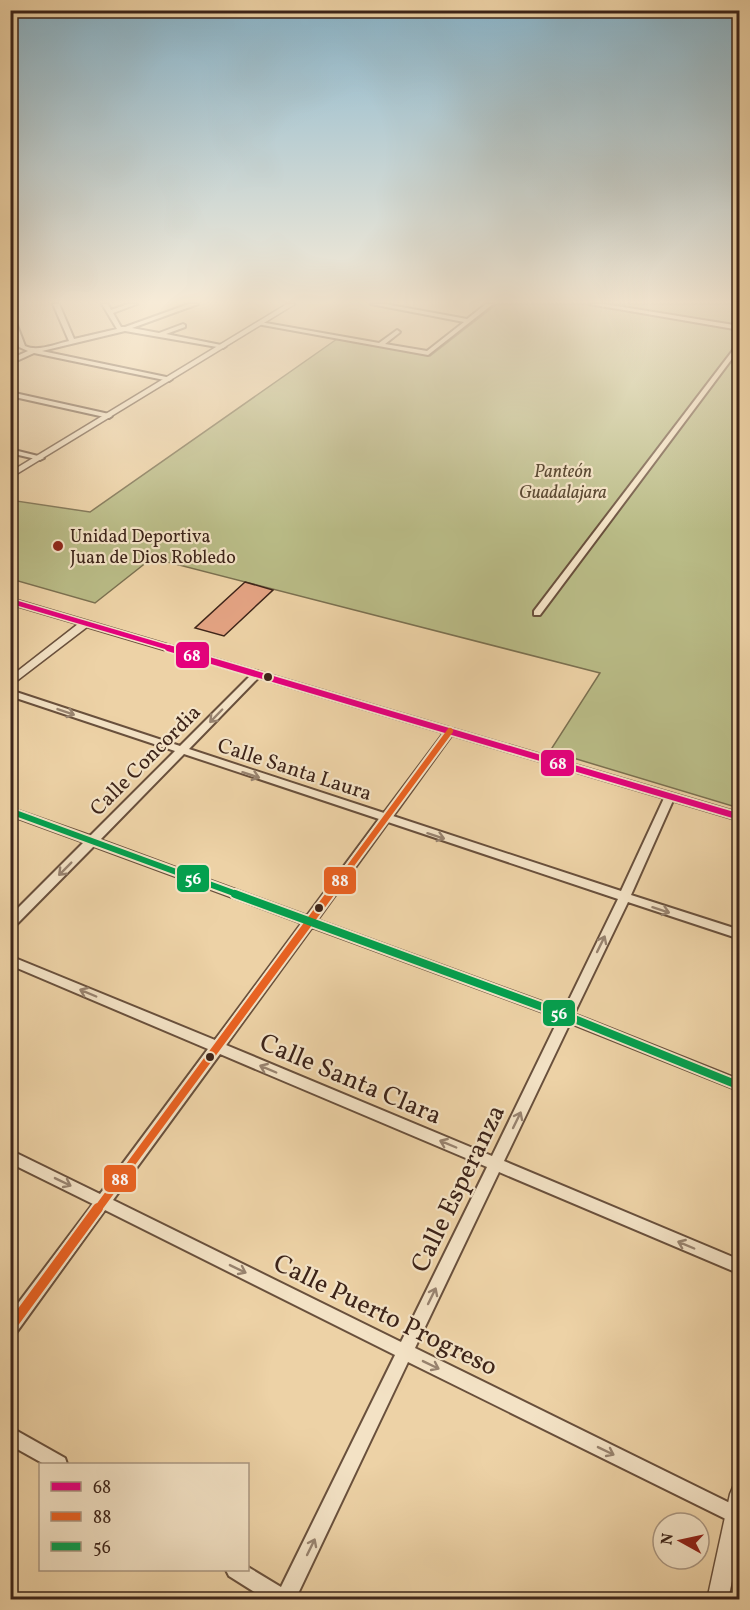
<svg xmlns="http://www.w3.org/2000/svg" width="750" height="1610" font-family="Vollkorn,serif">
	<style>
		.green { fill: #b9bb86; stroke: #7b7050; stroke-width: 1.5 }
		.building { fill: #e5a484; stroke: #3d2419; stroke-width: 1.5 }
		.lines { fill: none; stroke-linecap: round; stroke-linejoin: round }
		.minor-casing { stroke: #69503c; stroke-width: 4 }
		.tertiary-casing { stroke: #69503c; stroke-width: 3 }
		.minor { fill: #f3e2c5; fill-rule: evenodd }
		.tertiary { fill: #f3e2c5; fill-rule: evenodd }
		.bus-1-far1-casing { stroke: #f3e2c5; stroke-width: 8 }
		.bus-1-casing { stroke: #f3e2c5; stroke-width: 10 }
		.bus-2-far2-casing { stroke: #f3e2c5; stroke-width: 10 }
		.bus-2-far1-casing { stroke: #f3e2c5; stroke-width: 12 }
		.bus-2-casing { stroke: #f3e2c5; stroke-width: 14 }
		.bus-3-far1-casing { stroke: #f3e2c5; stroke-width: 10 }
		.bus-3-casing { stroke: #f3e2c5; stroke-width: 12 }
		.bus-1-far1 { stroke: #e5007d; stroke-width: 4.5 }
		.bus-1 { stroke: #e5007d; stroke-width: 6 }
		.bus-2-far2 { stroke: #e96222; stroke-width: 6 }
		.bus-2-far1 { stroke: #e96222; stroke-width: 8 }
		.bus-2 { stroke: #e96222; stroke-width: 10 }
		.bus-3-far1 { stroke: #03a04e; stroke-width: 6 }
		.bus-3 { stroke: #03a04e; stroke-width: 8 }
		.oneway { stroke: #98836f }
		.poi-dot { fill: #8f2418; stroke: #f3e2c5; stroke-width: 2 }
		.bus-dot { fill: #3d2419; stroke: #f3e2c5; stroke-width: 2 }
		.labels { text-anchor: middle; stroke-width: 4.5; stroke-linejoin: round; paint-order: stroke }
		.far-park-label { font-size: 18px; font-style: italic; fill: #5c4a34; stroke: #f3e2c5 }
		.far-poi-label { font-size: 18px; fill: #3d2419; stroke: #f3e2c5; text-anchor: start }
		.street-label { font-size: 21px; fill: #3d2419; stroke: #f3e2c5 }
		.near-street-label { font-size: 26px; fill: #3d2419; stroke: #f3e2c5 }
		.line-badge { stroke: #f3e2c5; stroke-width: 2 }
		.badge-label { font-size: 16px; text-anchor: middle; font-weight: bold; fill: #fff }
	</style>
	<rect width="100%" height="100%" fill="#edd2a6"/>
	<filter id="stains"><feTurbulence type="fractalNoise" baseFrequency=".00333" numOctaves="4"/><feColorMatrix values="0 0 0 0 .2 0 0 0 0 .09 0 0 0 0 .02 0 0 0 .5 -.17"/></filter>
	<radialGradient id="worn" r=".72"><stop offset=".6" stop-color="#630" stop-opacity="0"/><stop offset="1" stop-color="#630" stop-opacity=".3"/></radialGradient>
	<polygon class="green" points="497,304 739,304 739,808 550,751 600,673 152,558 95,603 11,579 10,500 90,512 337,339 430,356"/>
	<polygon class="building" points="245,582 273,590 224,636 195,628"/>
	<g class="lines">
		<defs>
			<g id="minor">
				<path d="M53 304H59L74 339 117 329 102 304H108L111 310 128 304H137L113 313 121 327H125L189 304H198L132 328 159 333 183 324 185 325V327L166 334 226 346 223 348 125 331 42 351 171 378 172 379 169 381 34 353 10 364V359L28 351 19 347 10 324V313L13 315 25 346C38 352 55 344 69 341Z"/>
				<polygon points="371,304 385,304 467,319 486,304 493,304 428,355 257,324 260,322 379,343 397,330 400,332 399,333 385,344 427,351 464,322"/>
				<polygon points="589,304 604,304 740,326 740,330"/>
				<polygon points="740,341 740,348 540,615 534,615 534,611"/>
				<polygon points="10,392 109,414 112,416 109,418 10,396"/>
				<polygon points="10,449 42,457 44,458 40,460 10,453"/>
				<path d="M257 671 262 674 260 676 189 749 384 813 447 729H453L455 731 453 733 393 816 621 891 665 796 670 793 675 796 631 895 740 930V939L628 902 574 1014 740 1080V1091L570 1023 504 1161 740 1260V1274L499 1172 415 1348 740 1508V1526L408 1362 295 1600H267L229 1576 226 1570H248V1567L281 1587 395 1355 105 1210 16 1333 10 1336V1314L93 1204 10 1163V1150L100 1194 208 1049 10 965V956L215 1040 302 923 94 846 14 927 10 928V916L84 842 10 815V808L90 836 175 751 10 696V690L180 746 254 672ZM184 754 379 819 307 916 100 840ZM388 822 618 899 564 1010 317 920ZM312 927 559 1018 492 1156 226 1045ZM220 1054 487 1167 401 1342 113 1200Z"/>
				<polygon points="10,1427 65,1458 67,1464 44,1464 10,1445"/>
			</g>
			<g id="tertiary">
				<polygon points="287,304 295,304 10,478 10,472"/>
				<polygon points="10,598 740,813 740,821 87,627 10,686 10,677 78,624 10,604"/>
				<polygon points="740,1484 740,1543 728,1600 707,1600 730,1494 733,1487"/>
			</g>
		</defs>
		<use href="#minor" class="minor-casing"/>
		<use href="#tertiary" class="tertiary-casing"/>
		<use href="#minor" class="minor"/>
		<use href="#tertiary" class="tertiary"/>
		<defs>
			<polyline id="bus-1-far1" points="10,601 173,649"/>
			<polyline id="bus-1" points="168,648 740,817"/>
			<polyline id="bus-2-far2" points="329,895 450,731"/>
			<polyline id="bus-2-far1" points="97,1210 330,894"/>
			<polyline id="bus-2" points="10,1328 98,1208"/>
			<polyline id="bus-3-far1" points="10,811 239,895"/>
			<polyline id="bus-3" points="235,894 567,1016 740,1086"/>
		</defs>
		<use href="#bus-1-far1" class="bus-1-far1-casing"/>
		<use href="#bus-1" class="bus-1-casing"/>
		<use href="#bus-2-far2" class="bus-2-far2-casing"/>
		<use href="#bus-2-far1" class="bus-2-far1-casing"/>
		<use href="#bus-2" class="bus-2-casing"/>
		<use href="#bus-3-far1" class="bus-3-far1-casing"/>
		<use href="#bus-3" class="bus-3-casing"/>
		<use href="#bus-1-far1" class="bus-1-far1"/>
		<use href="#bus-1" class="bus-1"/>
		<use href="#bus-2-far2" class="bus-2-far2"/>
		<use href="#bus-2-far1" class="bus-2-far1"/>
		<use href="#bus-2" class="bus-2"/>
		<use href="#bus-3-far1" class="bus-3-far1"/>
		<use href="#bus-3" class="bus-3"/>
	</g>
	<defs><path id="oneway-shaft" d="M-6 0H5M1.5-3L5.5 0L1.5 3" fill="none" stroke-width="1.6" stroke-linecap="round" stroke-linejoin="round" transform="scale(1.5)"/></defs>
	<g class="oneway">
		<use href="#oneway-shaft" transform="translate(66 712) rotate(19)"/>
		<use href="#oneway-shaft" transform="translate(216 716) rotate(134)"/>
		<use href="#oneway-shaft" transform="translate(251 775) rotate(18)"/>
		<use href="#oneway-shaft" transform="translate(436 836) rotate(18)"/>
		<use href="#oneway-shaft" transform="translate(65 869) rotate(135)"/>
		<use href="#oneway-shaft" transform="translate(661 910) rotate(18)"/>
		<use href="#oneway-shaft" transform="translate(601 944) rotate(-64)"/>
		<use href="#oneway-shaft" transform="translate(88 993) rotate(-157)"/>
		<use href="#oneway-shaft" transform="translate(268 1069) rotate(-157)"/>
		<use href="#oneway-shaft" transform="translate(517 1120) rotate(-64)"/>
		<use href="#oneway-shaft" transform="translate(448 1144) rotate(-157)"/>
		<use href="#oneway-shaft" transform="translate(63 1182) rotate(26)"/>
		<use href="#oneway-shaft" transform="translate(686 1245) rotate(-157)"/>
		<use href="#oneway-shaft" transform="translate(238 1269) rotate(26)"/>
		<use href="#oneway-shaft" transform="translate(432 1296) rotate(-64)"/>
		<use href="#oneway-shaft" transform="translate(431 1365) rotate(26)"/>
		<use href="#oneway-shaft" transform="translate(606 1451) rotate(26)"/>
		<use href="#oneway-shaft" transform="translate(311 1547) rotate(-64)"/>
	</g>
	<linearGradient id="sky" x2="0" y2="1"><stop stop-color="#88b6ce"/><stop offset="0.57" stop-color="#f7ebd7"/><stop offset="1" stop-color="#f7ebd7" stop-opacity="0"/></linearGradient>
	<rect width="750" height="530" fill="url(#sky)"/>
	<circle class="poi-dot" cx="58" cy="546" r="6"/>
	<g class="bus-dot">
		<circle cx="268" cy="677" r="5"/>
		<circle cx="319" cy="908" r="5"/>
		<circle cx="210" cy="1057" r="5"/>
	</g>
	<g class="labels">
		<g class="far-park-label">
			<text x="563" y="477">Panteón<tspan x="563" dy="21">Guadalajara</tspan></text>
		</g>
		<g class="far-poi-label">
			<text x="70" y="542">Unidad Deportiva<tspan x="70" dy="21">Juan de Dios Robledo</tspan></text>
		</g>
		<g class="street-label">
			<text transform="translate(145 760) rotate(-45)" y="7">Calle Concordia</text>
			<text transform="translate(295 769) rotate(18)" y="7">Calle Santa Laura</text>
		</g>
		<g class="near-street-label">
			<text transform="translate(351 1078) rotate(23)" y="9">Calle Santa Clara</text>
			<text transform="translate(457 1188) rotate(-64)" y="9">Calle Esperanza</text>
			<text transform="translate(386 1314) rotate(26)" y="9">Calle Puerto Progreso</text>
		</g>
	</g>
	<g class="line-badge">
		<rect x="175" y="641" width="35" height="28" rx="6" fill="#e5007d"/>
		<rect x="540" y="749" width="35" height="28" rx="6" fill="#e5007d"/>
		<rect x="176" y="864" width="34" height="29" rx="6" fill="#03a04e"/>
		<rect x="323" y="866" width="34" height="29" rx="6" fill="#e96222"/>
		<rect x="542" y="999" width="34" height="28" rx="6" fill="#03a04e"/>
		<rect x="103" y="1164" width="34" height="29" rx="6" fill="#e96222"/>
	</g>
	<g class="badge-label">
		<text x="192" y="661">68</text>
		<text x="558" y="769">68</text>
		<text x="193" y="884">56</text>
		<text x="340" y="886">88</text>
		<text x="559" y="1019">56</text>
		<text x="120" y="1185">88</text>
	</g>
	<rect width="750" height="1610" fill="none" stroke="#edd2a6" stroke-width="36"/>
	<rect x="12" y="12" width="726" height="1586" fill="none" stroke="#3d2419" stroke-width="3"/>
	<rect x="18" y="18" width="714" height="1574" fill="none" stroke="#3d2419" stroke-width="1.5"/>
	<rect x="39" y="1463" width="210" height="108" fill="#f3e2c5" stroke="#aa9680" stroke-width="1.5"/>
	<rect x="51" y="1482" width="30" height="9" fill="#e5007d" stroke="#aa9680" stroke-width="1.5"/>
	<text x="93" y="1493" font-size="18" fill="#3d2419">68</text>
	<rect x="51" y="1512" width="30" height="9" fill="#e96222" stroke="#aa9680" stroke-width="1.5"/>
	<text x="93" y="1523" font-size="18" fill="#3d2419">88</text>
	<rect x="51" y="1542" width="30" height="9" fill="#03a04e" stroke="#aa9680" stroke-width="1.5"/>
	<text x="93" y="1553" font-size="18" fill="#3d2419">56</text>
	<g transform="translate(681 1541) rotate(278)"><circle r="28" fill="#f3e2c5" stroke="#aa9680" stroke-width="1.5"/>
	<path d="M0-4.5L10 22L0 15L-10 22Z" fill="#8f2418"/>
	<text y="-9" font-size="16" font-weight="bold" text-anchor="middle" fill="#3d2419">N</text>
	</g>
	<rect width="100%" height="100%" filter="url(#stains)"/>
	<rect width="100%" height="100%" fill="url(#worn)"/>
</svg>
